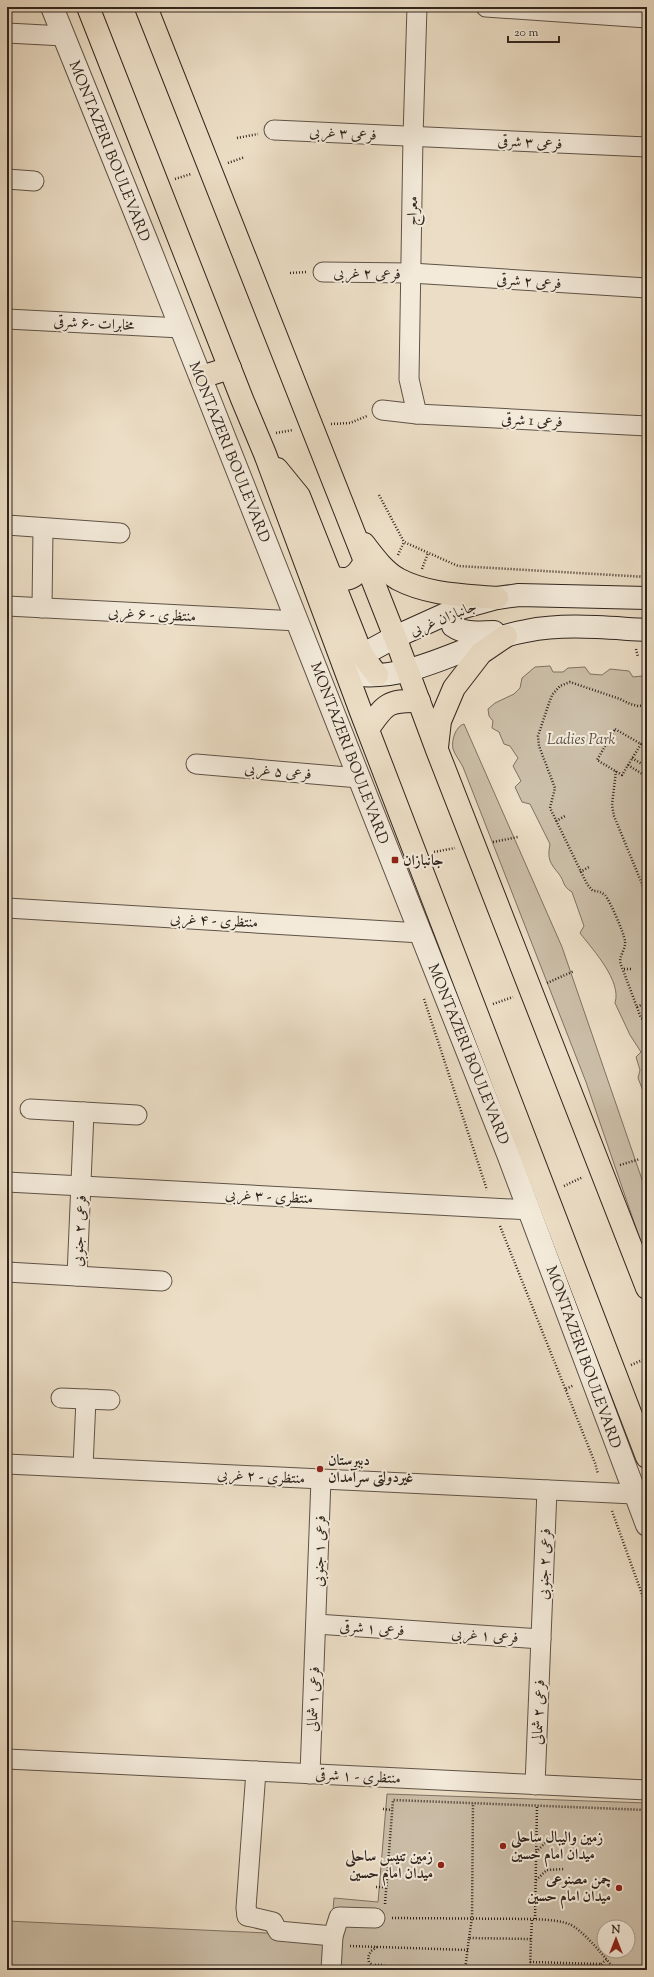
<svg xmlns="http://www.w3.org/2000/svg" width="654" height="1977" font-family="'Sorts Mill Goudy',Amiri,serif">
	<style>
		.green { fill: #ccbfa9; stroke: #7e7264; fill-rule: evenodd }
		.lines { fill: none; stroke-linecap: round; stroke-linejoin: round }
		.minor-casing { stroke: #5f5348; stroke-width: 21 }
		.tertiary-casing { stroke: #5f5348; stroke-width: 24 }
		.secondary-casing { stroke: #30251e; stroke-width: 24 }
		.primary-casing { stroke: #30251e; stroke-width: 24 }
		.path { stroke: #30251e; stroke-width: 2.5; stroke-dasharray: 1 2; stroke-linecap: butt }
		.minor { stroke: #f3eada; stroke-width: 19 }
		.tertiary { stroke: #f3eada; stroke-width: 22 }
		.secondary { stroke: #f3eada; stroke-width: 22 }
		.primary { stroke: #ecdec6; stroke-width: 22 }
		.poi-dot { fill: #8f2418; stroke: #f3eada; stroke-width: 1.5 }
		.labels { text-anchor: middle; stroke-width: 4; stroke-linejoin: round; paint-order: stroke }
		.street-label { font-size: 15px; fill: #30251e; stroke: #f3eada }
		.park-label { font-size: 15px; font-style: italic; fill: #574c41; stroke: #f3eada }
		.poi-label { font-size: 15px; font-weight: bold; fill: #30251e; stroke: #f3eada; text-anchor: start }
	</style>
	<rect width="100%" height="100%" fill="#ecdec6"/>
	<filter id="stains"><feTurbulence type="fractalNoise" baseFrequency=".005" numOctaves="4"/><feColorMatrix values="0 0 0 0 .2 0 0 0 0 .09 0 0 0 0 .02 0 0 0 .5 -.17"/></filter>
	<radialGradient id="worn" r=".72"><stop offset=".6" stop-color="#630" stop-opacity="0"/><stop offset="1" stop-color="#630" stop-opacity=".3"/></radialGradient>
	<g class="green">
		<path d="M550 666 553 672H563L568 668 585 667 590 674 602 675 610 669 629 671 633 677 642 676 647 672V1101L638 1078 640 1070 636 1057 641 1052 630 1035 615 1003C622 981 593 950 580 933L584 926 572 892C562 886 565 882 559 874 550 863 547 859 550 844L530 804 522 802 515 787 521 781 513 766 518 758 510 746 504 744 499 732 492 728 493 721 489 716 488 709 495 703 514 694 520 688 522 678 535 667Z"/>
		<path d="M464 724 562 947 647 1194V1260L586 1082 463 767C460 761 455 755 453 749 451 740 456 726 464 724Z"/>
		<path d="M387 1794 647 1803V1970H332L331 1935 334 1898 378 1902ZM604 1927H628V1951H604Z"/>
		<polygon points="7,1921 332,1936 330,1970 7,1970"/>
	</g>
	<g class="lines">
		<defs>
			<g id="minor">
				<polyline points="486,7 647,18"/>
				<polyline points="7,33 64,36"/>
				<polyline points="274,130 647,147"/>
				<polyline points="7,179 34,181"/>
				<polyline points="323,272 411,273 647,288"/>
				<polyline points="7,319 181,328"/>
				<polyline points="382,410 417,414 647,426"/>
				<polyline points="417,414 409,379 413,137 417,7"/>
				<polyline points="7,525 120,533"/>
				<polyline points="7,606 298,621"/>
				<polyline points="42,608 43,528"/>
				<polyline points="196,764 359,778"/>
				<polyline points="7,908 421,933"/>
				<polyline points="30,1109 137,1115"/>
				<polyline points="7,1182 530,1210"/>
				<polyline points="7,1272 162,1281"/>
				<polyline points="77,1276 84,1112"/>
				<polyline points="61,1398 110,1400"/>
				<polyline points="7,1464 634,1494"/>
				<polyline points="83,1467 86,1399"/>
				<polyline points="316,1624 541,1639"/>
				<polyline points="7,1759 647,1790"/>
				<polyline points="310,1774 321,1479"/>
				<polyline points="535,1785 547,1490"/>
				<polyline points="247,1911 247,1916 273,1922 278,1931 333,1936 331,1970"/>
				<polyline points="247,1916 246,1908 256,1771"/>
				<polyline points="333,1936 339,1917 375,1918"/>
			</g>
			<polyline id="tertiary" points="52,7 145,237 508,1154 647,1525"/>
			<g id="secondary">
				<path d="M457 609 452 618 453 626C466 635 479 632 494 632"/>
				<polyline points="349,669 362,655 395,637 457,609 497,598 519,595 647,598"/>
				<path d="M359 675C418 680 469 641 526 631 566 623 607 628 647 630"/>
			</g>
			<g id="primary">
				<polyline points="88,7 242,399 265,454 361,712 647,1457"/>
				<polyline points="146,7 395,637 437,750 647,1288"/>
				<polyline points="201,377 230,368"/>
				<polyline points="277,469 299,496 362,655 377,675"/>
				<path d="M364 544C374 557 384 571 398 579 428 595 464 595 497 598"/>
				<path d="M330 576C347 583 356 578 364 563"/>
				<path d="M368 729C385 704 388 700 419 701"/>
				<polyline points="437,747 440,721 454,688 481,653 506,636"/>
			</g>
		</defs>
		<use href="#minor" class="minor-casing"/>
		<use href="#tertiary" class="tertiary-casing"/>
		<use href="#secondary" class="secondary-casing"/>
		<use href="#primary" class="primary-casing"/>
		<g class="path">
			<polyline points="237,138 258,134"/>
			<polyline points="228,163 245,157"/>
			<polyline points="175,179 191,174"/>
			<polyline points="290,273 306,272"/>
			<polyline points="331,424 350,423 367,416"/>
			<polyline points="276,433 293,430"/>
			<polyline points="379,495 404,542 458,566 647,577"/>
			<polyline points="398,555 404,542"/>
			<polyline points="422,569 428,553"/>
			<polyline points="636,649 638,657"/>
			<path d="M647 705 638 706 630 704 620 699 570 682 560 686 552 695 548 706 538 736 539 746 555 788 550 808 587 884 593 891C598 891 601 892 605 895 610 901 624 933 625 941 626 949 620 954 620 962L641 1018 647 1021"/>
			<polygon points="615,729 641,744 622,775 597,760"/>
			<polyline points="641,744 647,740"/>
			<polyline points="632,758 647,767"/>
			<polyline points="628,765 647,777"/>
			<polyline points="616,771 612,805 614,816 647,896"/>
			<polyline points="556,821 565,816"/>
			<polyline points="645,822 647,813"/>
			<polyline points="493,842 518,837"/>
			<polyline points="434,852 455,848"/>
			<polyline points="580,872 589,867"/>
			<polyline points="624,969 632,969"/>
			<polyline points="547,983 574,971"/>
			<polyline points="424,999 487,1190"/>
			<polyline points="493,1004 513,997"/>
			<polyline points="637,1007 647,1002"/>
			<polyline points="620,1165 640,1159"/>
			<polyline points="564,1186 583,1177"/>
			<polyline points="500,1226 595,1463 598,1474"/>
			<polyline points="631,1365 647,1358"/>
			<polyline points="566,1389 574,1385"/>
			<polyline points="612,1511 647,1608"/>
			<polyline points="383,1809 392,1810"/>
			<polyline points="536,1852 548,1840 566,1838"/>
			<polyline points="536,1880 547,1870 565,1869"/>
			<polyline points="376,1887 387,1887"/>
			<polyline points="385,1904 393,1800 647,1810"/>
			<path d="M392 1918 535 1919C546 1920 558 1920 569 1924 582 1929 606 1958 615 1970"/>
			<polyline points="535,1919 537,1805"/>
			<polyline points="469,1938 472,1918 473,1803"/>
			<polyline points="531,1939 532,1919"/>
			<polyline points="350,1946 468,1950"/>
			<polyline points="377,1947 371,1951 368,1957 369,1962 377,1970"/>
			<polyline points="530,1962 601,1964 603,1970"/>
			<polyline points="601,1964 607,1959"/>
			<polyline points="375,1965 383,1965 390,1970"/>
			<polyline points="465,1970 469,1938 531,1939 530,1970"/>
		</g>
		<use href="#minor" class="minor"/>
		<use href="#tertiary" class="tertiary"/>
		<use href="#secondary" class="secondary"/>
		<use href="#primary" class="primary"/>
	</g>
	<g class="poi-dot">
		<rect x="391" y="856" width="8" height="8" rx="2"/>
		<circle cx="320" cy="1469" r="4"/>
		<circle cx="503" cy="1846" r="4"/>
		<circle cx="441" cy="1865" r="4"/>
		<circle cx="619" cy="1888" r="4"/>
	</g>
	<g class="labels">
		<g class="street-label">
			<text transform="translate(343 133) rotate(3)" y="5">فرعی ۳ غربی</text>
			<text transform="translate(530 142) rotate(3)" y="5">فرعی ۳ شرقی</text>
			<text transform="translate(110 151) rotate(68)" y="5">MONTAZERI BOULEVARD</text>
			<text transform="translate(412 211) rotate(-89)" y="5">معراج</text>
			<text transform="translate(367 273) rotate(1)" y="5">فرعی ۲ غربی</text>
			<text transform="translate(529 281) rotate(4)" y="5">فرعی ۲ شرقی</text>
			<text transform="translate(94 323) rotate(3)" y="5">مخابرات -۶ شرقی</text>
			<text transform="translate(532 420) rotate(3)" y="5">فرعی 1 شرقی</text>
			<text transform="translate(230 452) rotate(68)" y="5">MONTAZERI BOULEVARD</text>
			<text transform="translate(152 614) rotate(3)" y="5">منتظری - ۶ غربی</text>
			<text transform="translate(443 618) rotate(-22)" y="5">جانبازان غربی</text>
			<text transform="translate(350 753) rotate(69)" y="5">MONTAZERI BOULEVARD</text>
			<text transform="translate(278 771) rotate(5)" y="5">فرعی ۵ غربی</text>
			<text transform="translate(214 920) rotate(3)" y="5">منتظری - ۴ غربی</text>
			<text transform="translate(469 1054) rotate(68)" y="5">MONTAZERI BOULEVARD</text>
			<text transform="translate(269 1196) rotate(3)" y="5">منتظری - ۳ غربی</text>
			<text transform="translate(79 1231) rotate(-87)" y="5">فرعی ۲ جنوبی</text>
			<text transform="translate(584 1357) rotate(70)" y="5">MONTAZERI BOULEVARD</text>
			<text transform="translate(261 1476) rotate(3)" y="5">منتظری - ۲ غربی</text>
			<text transform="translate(319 1551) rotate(-88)" y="5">فرعی ۱ جنوبی</text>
			<text transform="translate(544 1564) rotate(-88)" y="5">فرعی ۲ جنوبی</text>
			<text transform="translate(372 1628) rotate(4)" y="5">فرعی ۱ شرقی</text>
			<text transform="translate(485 1635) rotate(4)" y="5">فرعی ۱ غربی</text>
			<text transform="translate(313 1699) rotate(-88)" y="5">فرعی ۱ شمالی</text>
			<text transform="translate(538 1712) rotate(-88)" y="5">فرعی ۲ شمالی</text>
			<text transform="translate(358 1776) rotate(3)" y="5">منتظری - ۱ شرقی</text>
		</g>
		<g class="park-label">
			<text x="581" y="744">Ladies Park</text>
		</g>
		<g class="poi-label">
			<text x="403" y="865">جانبازان</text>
			<text x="328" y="1465">دبیرستان<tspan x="328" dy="17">غیردولتی سرآمدان</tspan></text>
			<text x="511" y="1842">زمین والیبال ساحلی<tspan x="511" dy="17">میدان امام حسین</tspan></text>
			<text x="433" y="1861" text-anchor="end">زمین تنیس ساحلی<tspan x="433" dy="17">میدان امام حسین</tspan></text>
			<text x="611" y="1884" text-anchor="end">چمن مصنوعی<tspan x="611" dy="17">میدان امام حسین</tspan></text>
		</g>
	</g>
	<rect width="654" height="1977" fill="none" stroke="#ecdec6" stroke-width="24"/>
	<rect x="8" y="8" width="638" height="1961" fill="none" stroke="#30251e" stroke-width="2"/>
	<rect x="12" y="12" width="630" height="1953" fill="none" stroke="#30251e"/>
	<g transform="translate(616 1939)"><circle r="19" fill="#f3eada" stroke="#a59b8f"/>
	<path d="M0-3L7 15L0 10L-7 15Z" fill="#8f2418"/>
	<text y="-6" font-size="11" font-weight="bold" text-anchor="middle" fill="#30251e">N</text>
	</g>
	<path d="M508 36v6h51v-6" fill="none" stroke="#30251e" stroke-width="2"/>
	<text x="514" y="36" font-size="12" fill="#30251e" stroke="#f3eada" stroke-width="3" paint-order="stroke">20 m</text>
	<rect width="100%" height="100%" filter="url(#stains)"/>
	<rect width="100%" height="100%" fill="url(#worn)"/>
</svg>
